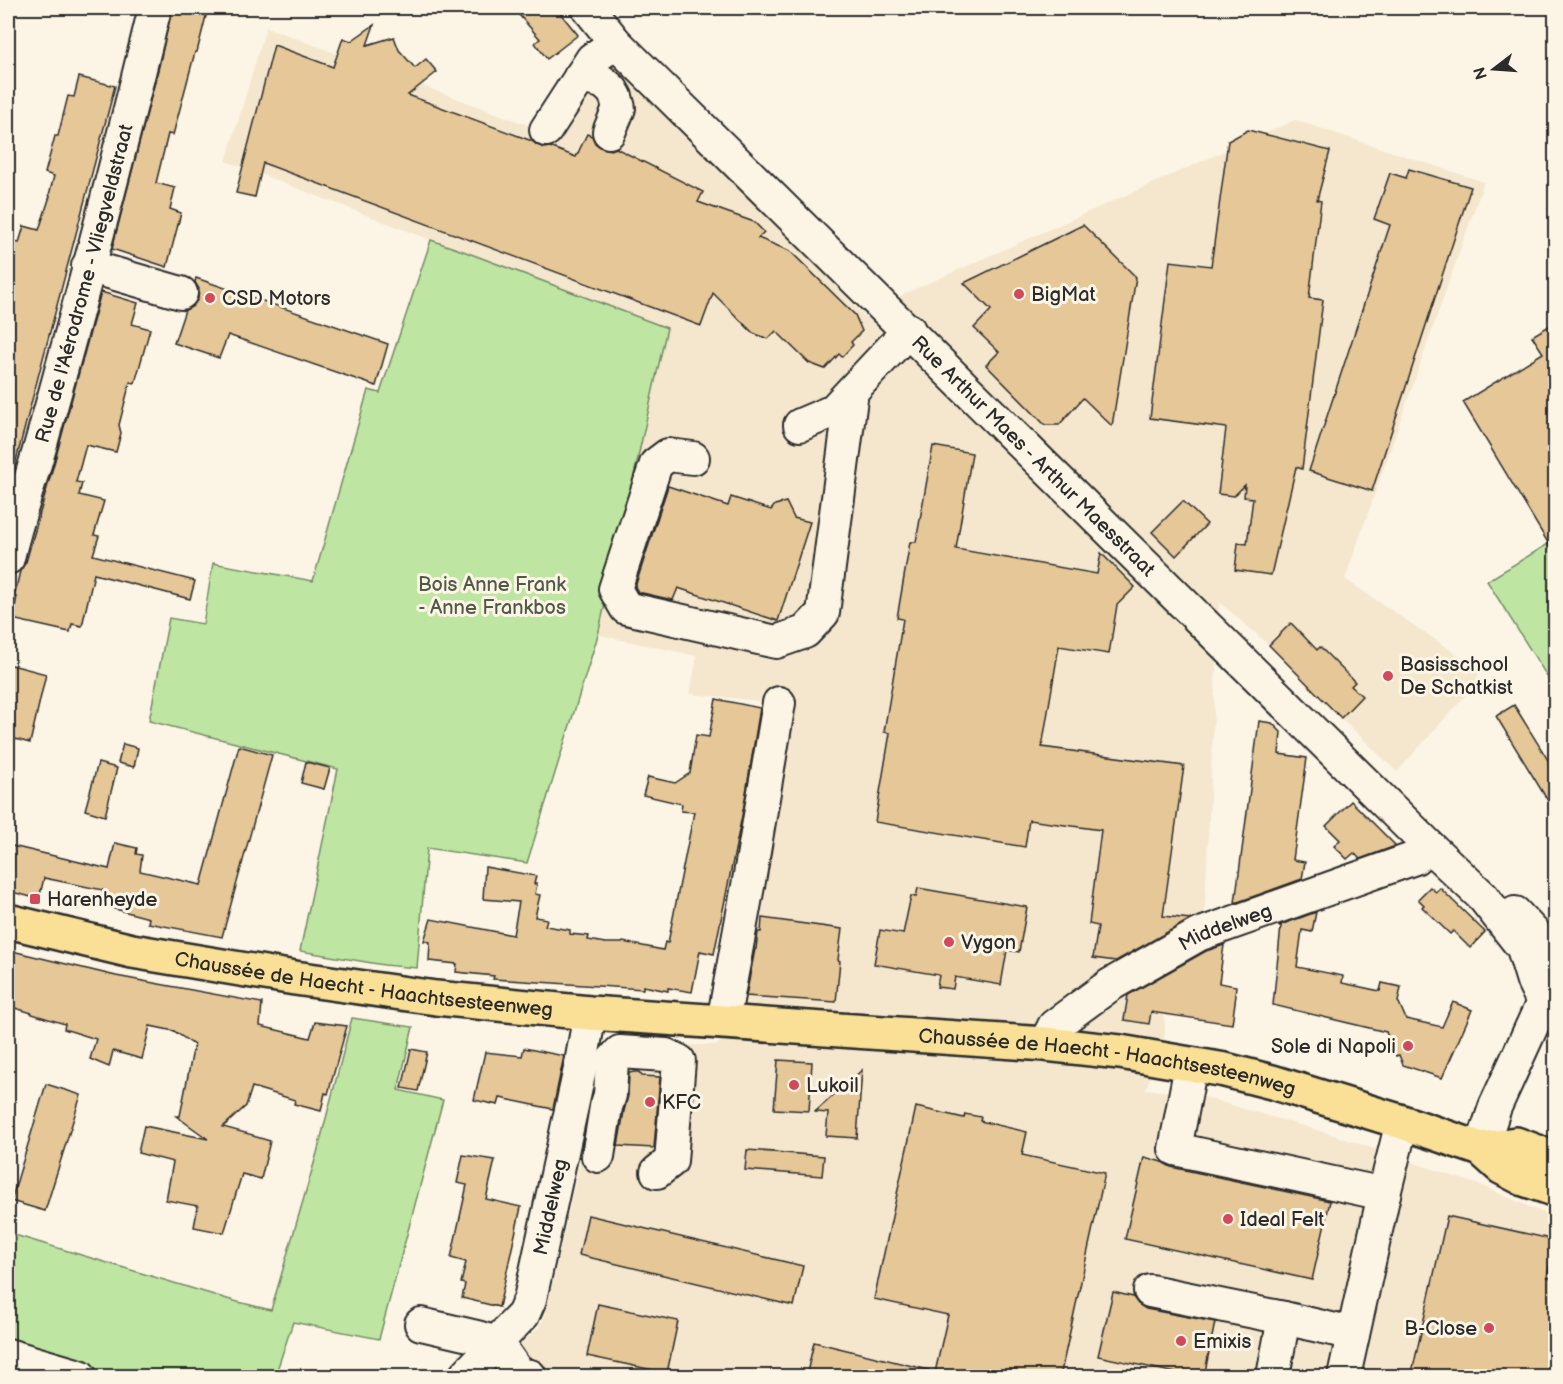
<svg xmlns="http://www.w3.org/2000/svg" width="1563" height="1384" font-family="'Balsamiq Sans',sans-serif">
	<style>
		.built { fill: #f5e7ce }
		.green { fill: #bee6a2; stroke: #748866; stroke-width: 1.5 }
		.building { fill: #e5c798; stroke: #2b2b2b; stroke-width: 1.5 }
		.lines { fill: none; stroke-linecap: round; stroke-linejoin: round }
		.minor-casing { stroke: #2b2b2b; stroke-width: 36 }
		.major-casing { stroke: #2b2b2b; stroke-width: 38 }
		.minor { stroke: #fcf5e5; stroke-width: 32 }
		.major { stroke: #f9e096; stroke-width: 33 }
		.poi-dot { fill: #d1495b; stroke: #fcf5e5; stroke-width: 2 }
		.labels { text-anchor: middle; stroke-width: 6; stroke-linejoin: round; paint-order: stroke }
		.street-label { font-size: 20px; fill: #2b2b2b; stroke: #fcf5e5 }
		.poi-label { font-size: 20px; fill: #2b2b2b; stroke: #fcf5e5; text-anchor: start }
		.park-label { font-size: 20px; fill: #505a49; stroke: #fcf5e5 }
	</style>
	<rect width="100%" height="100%" fill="#fcf5e5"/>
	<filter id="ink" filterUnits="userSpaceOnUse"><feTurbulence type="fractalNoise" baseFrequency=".0167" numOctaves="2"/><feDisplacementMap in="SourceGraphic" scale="12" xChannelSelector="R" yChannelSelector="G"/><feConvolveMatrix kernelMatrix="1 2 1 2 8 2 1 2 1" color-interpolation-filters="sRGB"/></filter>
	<g filter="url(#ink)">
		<polygon class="built" points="266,27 528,125 600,34 865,317 904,294 1295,120 1484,182 1345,579 1479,669 1476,684 1397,772 1305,683 1269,645 1219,602 1204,929 1163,962 1165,1035 1146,1089 1200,1096 1331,1134 1482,1186 1555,1218 1555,1376 488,1376 538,1328 542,1322 546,1313 606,1044 718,1045 779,703 690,694 697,656 598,635 667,328 463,251 431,240 226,161"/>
		<g class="green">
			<polygon points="431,240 463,251 667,328 598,635 527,863 427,848 417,968 384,965 300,951 338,769 149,721 169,618 203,624 213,563 313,581 368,390 380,393"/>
			<polygon points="1548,544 1555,556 1555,689 1487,581"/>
			<polygon points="352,1018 413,1027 398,1090 443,1100 379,1339 293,1322 275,1376 101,1376 8,1350 8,1233 234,1301 271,1310 317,1153"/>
		</g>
		<g class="building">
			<polygon points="172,8 190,8 207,12 197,52 195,52 173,135 168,134 156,183 175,188 170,209 181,213 167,267 112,249 159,66"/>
			<polygon points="513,8 556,8 578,35 547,59 535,43 540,39"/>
			<polygon points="374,25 367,45 394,37 399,50 415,68 426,59 437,72 408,95 532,141 537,145 544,148 550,147 576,157 587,134 592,136 595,143 602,148 611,150 616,148 703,192 698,202 754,222 764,232 758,238 790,251 855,315 862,331 851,342 853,345 842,357 839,354 825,369 809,363 776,331 768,339 753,333 713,293 701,326 263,163 255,197 236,193 274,45 333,67 343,38 351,41"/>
			<polygon points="79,77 115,86 13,472 8,471 8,249 10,240 19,243 24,226 39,230 50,196 49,195 54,176 45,173 55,136 58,136 68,96 74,97"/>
			<polygon points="1248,130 1330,151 1317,200 1321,201 1309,298 1323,300 1302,469 1296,467 1271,575 1235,570 1238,543 1247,544 1253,498 1244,497 1245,485 1234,496 1218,494 1226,428 1150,418 1170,261 1211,266 1228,141"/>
			<polygon points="1409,169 1471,187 1372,491 1309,471 1390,225 1374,219 1390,173 1406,178"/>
			<polygon points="1083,225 1136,277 1112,426 1083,398 1059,425 1045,425 986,365 999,352 974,328 991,310 964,283"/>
			<polygon points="196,278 388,344 376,386 228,335 219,358 174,343 185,310 193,306 198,299 199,289 195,282"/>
			<polygon points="101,292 138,303 132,324 150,329 135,383 130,382 119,425 121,433 116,452 86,445 76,482 82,483 79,495 104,501 94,535 99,536 93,555 195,581 190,599 94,574 82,626 72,624 70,632 12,619 17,597 14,597 20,571 26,562 55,460"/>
			<polygon points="1556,322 1556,556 1463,402 1543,353 1532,336"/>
			<polygon points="933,446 972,453 956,549 1097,574 1101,553 1135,587 1117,605 1109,654 1059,646 1042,747 1184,766 1163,916 1191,919 1116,961 1093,958 1098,926 1089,924 1101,830 1029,820 1025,847 875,822 890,733 884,732 903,619 897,618 910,542 916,542"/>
			<polygon points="668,486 728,506 731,497 771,510 775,505 786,502 794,518 810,522 778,621 678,588 673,600 638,592 635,587"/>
			<polygon points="1183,501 1207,524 1176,556 1152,532"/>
			<polygon points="1291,623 1317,650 1320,647 1355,682 1351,686 1362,696 1341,718 1269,645"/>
			<polygon points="8,664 46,674 30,743 8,737"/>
			<polygon points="716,699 760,708 743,811 714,954 700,951 692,992 668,988 668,991 643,986 643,989 493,979 494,976 456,972 457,964 429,961 430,942 424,941 431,919 513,935 519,902 483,899 485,867 536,876 534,884 537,884 535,894 540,895 535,917 547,919 545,926 570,930 570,934 589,936 588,940 605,943 622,943 623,942 663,950 665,942 668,943 694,812 681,811 682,804 643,795 648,777 675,783 690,773 696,735 709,737"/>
			<polygon points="1514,705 1556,773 1556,814 1496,716"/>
			<polygon points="1259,721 1272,723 1281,732 1279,754 1307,758 1293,860 1305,862 1302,879 1235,903"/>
			<polygon points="123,744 138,748 134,767 118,763"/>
			<polygon points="239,746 272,755 222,937 148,923 149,918 100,905 103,890 44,878 39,899 8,891 8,845 109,869 115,843 137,848 136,854 142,855 140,871 201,885"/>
			<polygon points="306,762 330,768 324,789 301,783"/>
			<polygon points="98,763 117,768 105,816 85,810"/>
			<polygon points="1351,801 1395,845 1393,847 1360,859 1354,853 1347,859 1334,846 1340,840 1326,826"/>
			<polygon points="1430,887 1436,892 1440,888 1485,932 1470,948 1453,931 1450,934 1422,907 1424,905 1418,899"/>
			<polygon points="918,888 1027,907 1019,952 1007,950 1001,985 955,977 953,989 937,987 939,975 874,964 880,930 903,934 911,896 916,897"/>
			<polygon points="1316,912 1312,932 1302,930 1297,967 1343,976 1342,983 1380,991 1382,983 1401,987 1398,1002 1399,1003 1406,1019 1442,1027 1453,1002 1472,1010 1442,1078 1403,1065 1399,1055 1396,1056 1386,1032 1273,1005 1281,926 1278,926"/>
			<polygon points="762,918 842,929 838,960 840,961 836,1002 746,996 755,949 756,949 758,932 761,932"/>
			<polygon points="1224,945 1219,983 1236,986 1235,995 1236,995 1232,1024 1151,1012 1149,1024 1124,1020 1128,995 1206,951"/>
			<polygon points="8,950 116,976 262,1003 260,1026 310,1038 315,1022 347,1026 328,1094 325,1093 321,1111 294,1104 295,1100 252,1087 246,1106 223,1127 253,1135 253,1136 270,1141 261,1179 242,1174 224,1233 194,1227 198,1206 166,1200 173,1162 138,1153 144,1126 208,1139 176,1116 180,1116 194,1045 174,1031 150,1026 142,1059 113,1051 109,1067 90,1059 96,1039 64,1029 65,1024 32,1014 32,1013 15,1008 8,1004"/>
			<polygon points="524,1048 564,1056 553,1109 500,1098 498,1105 474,1100 485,1052 522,1056"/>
			<polygon points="411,1049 427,1052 418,1091 402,1088"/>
			<polygon points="778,1060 812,1062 809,1111 774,1109"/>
			<polygon points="862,1070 857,1138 826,1136 828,1113 815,1112"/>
			<polygon points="634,1072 639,1072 642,1076 660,1077 654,1148 618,1146 624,1111 628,1096 629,1073"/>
			<polygon points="46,1084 81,1095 45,1211 11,1201"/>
			<polygon points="916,1107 964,1118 965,1114 981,1117 980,1121 1027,1132 1022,1155 1105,1173 1060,1377 934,1377 948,1315 874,1299"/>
			<polygon points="747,1150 824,1156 822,1176 745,1170"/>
			<polygon points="463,1155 495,1160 486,1199 521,1207 499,1307 462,1298 465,1284 461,1283 466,1262 451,1258 467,1185 457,1183"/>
			<polygon points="1144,1157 1162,1162 1171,1167 1330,1201 1312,1280 1125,1239"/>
			<polygon points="588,1215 803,1266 794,1306 579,1255"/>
			<polygon points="1447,1216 1555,1240 1547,1277 1556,1279 1556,1377 1411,1377"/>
			<polygon points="1113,1292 1133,1297 1138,1304 1146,1309 1215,1322 1204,1377 1194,1377 1098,1356"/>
			<polygon points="598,1304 678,1321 667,1373 587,1356"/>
			<polygon points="814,1342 929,1370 928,1377 806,1377"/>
		</g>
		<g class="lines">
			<defs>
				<g id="minor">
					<path id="s1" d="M588 8 616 43 1429 846 1483 897 1523 948 1533 981 1543 1002"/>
					<polyline points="580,77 603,82 612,90 616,97 619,108 609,132"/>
					<polyline points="546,130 592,59 616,43"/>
					<polyline points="88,266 181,293"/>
					<polyline points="800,425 833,411 909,330"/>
					<polyline points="693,458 668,455 656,464 615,589 626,608 776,642 805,632 823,613 852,391"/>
					<path id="s2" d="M8 558C17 518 31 480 42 440 82 296 120 152 155 8"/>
					<polyline points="1515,913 1547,947 1556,966"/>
					<polyline points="723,1022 750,875 779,703"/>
					<path id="s3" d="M1045 1044 1054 1026 1110 985 1198 935 1415 858 1429 846"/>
					<polyline points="1191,1065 1175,1149 1384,1194"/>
					<polyline points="1481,1149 1495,1107 1543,1002 1556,990"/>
					<polyline points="598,1156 606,1107 610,1095 612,1061 620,1052 666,1055 679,1061 671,1161 657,1172"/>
					<polyline points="1150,1291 1284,1318 1353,1334"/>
					<polyline points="421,1324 477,1337 497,1343 519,1374 530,1376"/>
					<polyline points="8,1355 80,1376"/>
					<path id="s4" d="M465 1376 517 1321 523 1315 530 1299 580 1069 590 1013"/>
					<polyline points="1273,1376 1284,1318"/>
					<polyline points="1344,1376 1384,1194 1402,1122"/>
				</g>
				<g id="major">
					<path id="s5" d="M8 921 132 951 295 978 436 998 590 1013 1045 1044 1120 1052 1225 1070 1272 1082 1402 1122 1481 1149 1501 1167 1524 1179 1556 1190"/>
					<polyline points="1481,1149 1516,1144 1535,1151 1556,1161"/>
				</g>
			</defs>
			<use href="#minor" class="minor-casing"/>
			<use href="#major" class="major-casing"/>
			<use href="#minor" class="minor"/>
			<use href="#major" class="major"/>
		</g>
	</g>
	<g class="poi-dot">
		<circle cx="1019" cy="294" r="6"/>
		<circle cx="210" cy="298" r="6"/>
		<circle cx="1388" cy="676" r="6"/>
		<rect x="29" y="893" width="12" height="12" rx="3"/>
		<circle cx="949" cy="942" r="6"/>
		<circle cx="1408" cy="1046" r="6"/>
		<circle cx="794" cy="1085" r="6"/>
		<circle cx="650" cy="1102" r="6"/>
		<circle cx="1228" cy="1219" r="6"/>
		<circle cx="1489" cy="1328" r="6"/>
		<circle cx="1181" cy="1341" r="6"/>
	</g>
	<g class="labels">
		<g class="street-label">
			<text dy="7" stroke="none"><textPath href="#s2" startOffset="285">Rue de l'Aérodrome - Vliegveldstraat</textPath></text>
			<text dy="7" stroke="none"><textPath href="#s1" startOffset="632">Rue Arthur Maes - Arthur Maesstraat</textPath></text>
			<text dy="7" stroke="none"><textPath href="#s3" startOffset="219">Middelweg</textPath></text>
			<text dy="7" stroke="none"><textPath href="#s5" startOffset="362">Chaussée de Haecht - Haachtsesteenweg</textPath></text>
			<text dy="7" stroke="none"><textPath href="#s5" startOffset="1110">Chaussée de Haecht - Haachtsesteenweg</textPath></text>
			<text dy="7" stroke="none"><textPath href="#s4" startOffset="196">Middelweg</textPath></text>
		</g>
		<g class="poi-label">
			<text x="1031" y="301">BigMat</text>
			<text x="222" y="305">CSD Motors</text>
			<text x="1400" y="671">Basisschool<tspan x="1400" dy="23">De Schatkist</tspan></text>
			<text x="47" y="906">Harenheyde</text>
			<text x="961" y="949">Vygon</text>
			<text x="1396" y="1053" text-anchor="end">Sole di Napoli</text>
			<text x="806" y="1092">Lukoil</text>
			<text x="662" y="1109">KFC</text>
			<text x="1240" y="1226">Ideal Felt</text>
			<text x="1477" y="1335" text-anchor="end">B-Close</text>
			<text x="1193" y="1348">Emixis</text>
		</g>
		<g class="park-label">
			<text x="492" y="591">Bois Anne Frank<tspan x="492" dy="23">- Anne Frankbos</tspan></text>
		</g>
	</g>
	<rect width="1563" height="1384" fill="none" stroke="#fcf5e5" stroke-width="30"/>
	<rect x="15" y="15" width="1533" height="1354" fill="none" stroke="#2b2b2b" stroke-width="2" filter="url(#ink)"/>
	<g transform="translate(1494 69) rotate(253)" stroke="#fcf5e5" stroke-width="4.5" paint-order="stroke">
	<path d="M0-4.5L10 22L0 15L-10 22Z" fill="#2b2b2b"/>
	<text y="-9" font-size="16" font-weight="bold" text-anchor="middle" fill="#2b2b2b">N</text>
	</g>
</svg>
